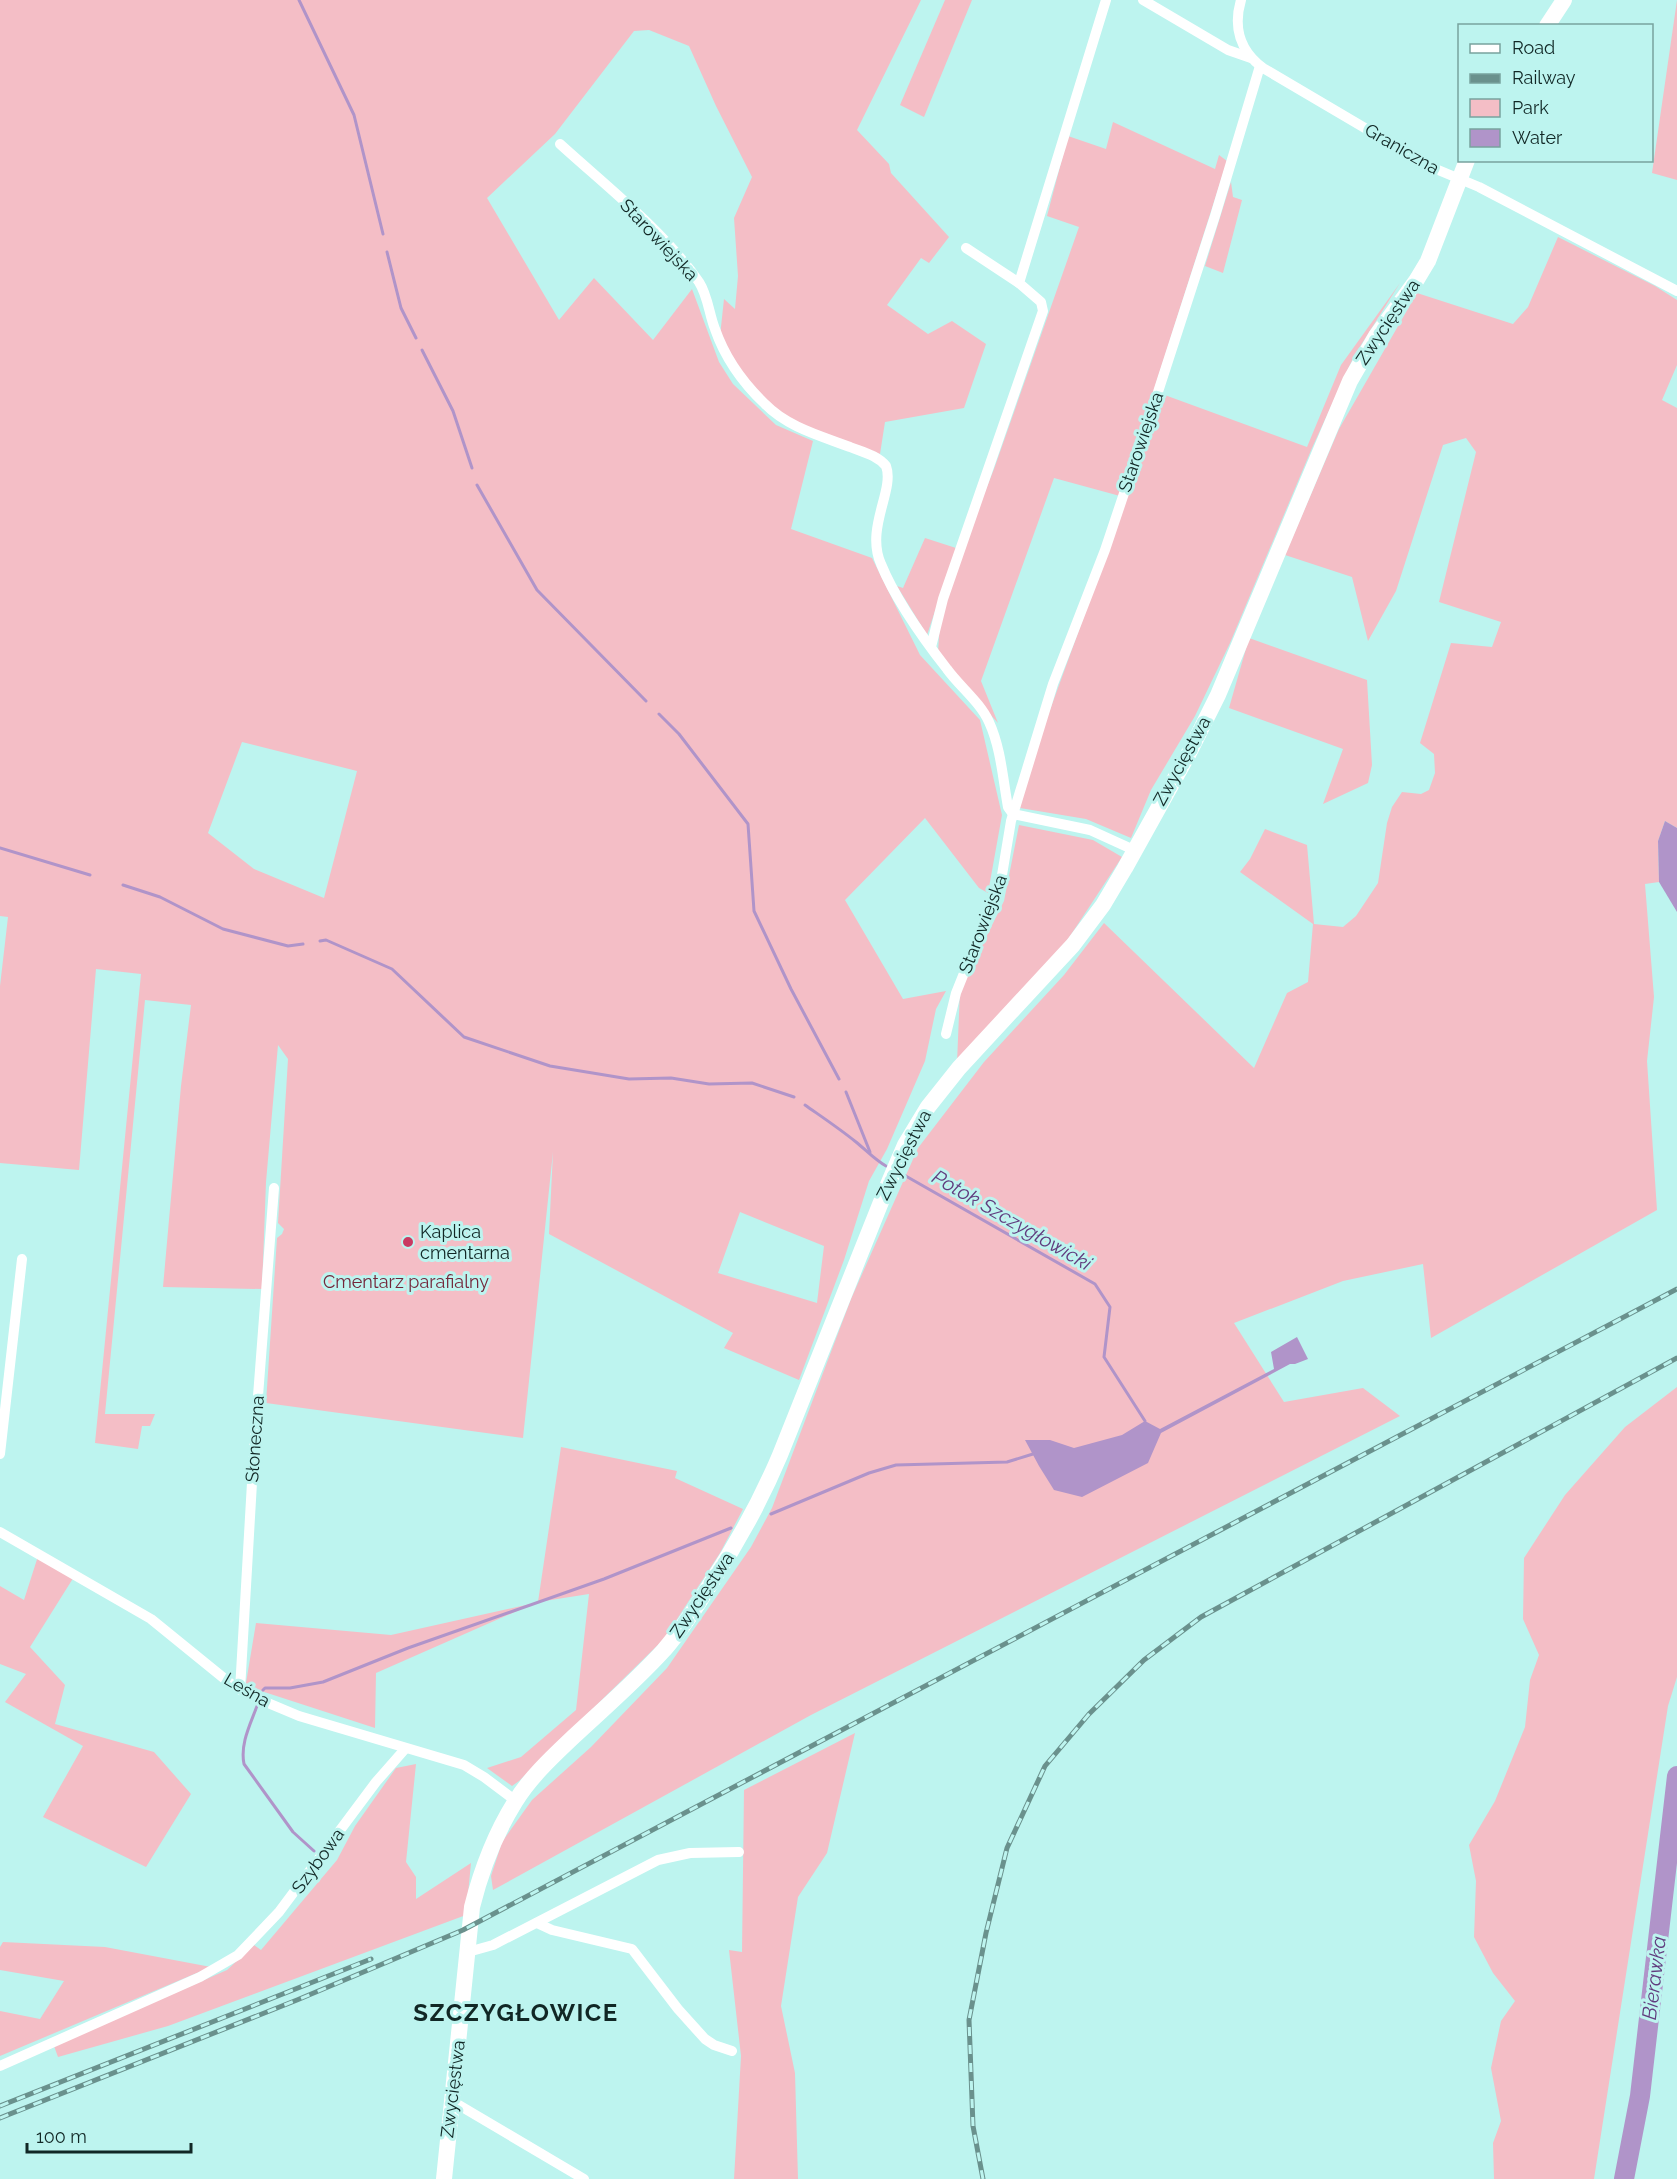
<svg xmlns="http://www.w3.org/2000/svg" width="1677" height="2179" font-family="Raleway,sans-serif">
	<style>
		.green { fill: #f4bec6; fill-rule: evenodd }
		.water { fill: #b094c9 }
		.lines { fill: none; stroke-linecap: round; stroke-linejoin: round }
		.stream { stroke: #b094c9; stroke-width: 3 }
		.river { stroke: #b094c9; stroke-width: 20 }
		.street { stroke: #fff; stroke-width: 10 }
		.secondary { stroke: #fff; stroke-width: 16 }
		.rail-casing { stroke: #6a918d; stroke-width: 5 }
		.rail { stroke: #bdf4ef; stroke-width: 3; stroke-dasharray: 9; stroke-linecap: butt }
		.poi-dot { fill: #c93a62; stroke: #bdf4ef; stroke-width: 2 }
		.labels { text-anchor: middle; stroke-width: 6; stroke-linejoin: round; paint-order: stroke }
		.street-label { font-size: 18px; fill: #112725; stroke: #bdf4ef }
		.poi-label { font-size: 18px; fill: #112725; stroke: #bdf4ef; text-anchor: start }
		.park-label { font-size: 18px; fill: #74263a; stroke: #bdf4ef }
		.water-label { font-size: 20px; font-style: italic; fill: #613c7e; stroke: #bdf4ef }
		.district-label { font-size: 24px; font-weight: bold; letter-spacing: 1.5px; fill: #112725; stroke: #bdf4ef }
	</style>
	<rect width="100%" height="100%" fill="#bdf4ef"/>
	<g class="green">
		<path d="M0 0H921L857 130 889 164 891 173 949 237 929 263 921 258 887 305 928 334 952 321 986 344 964 408 885 422 880 454 816 432 784 415 768 404 735 365 720 336 724 299 735 309 738 276 734 218 752 177 716 106 689 46 649 30 634 31 555 134 487 198 559 320 594 278 653 340 692 289 719 362 733 384 776 425 813 441 791 529 872 558 920 655 980 720 1002 815 988 893 979 888 925 818 845 900 903 999 946 991 936 1009 925 1061 887 1149 869 1181 844 1260 799 1380 724 1348 733 1333 549 1234 553 1152 523 1438 266 1403 277 1238 282 1234 284 1229 278 1223 288 1059 278 1045 266 1182 262 1289 163 1287 181 1086 191 1005 145 1000 105 1414H155L150 1426H142L138 1449 95 1443 141 974 96 969 79 1170 0 1163V986L8 917 0 916ZM242 742 357 771 324 898 254 869 208 833ZM740 1212 824 1246 817 1303 718 1273Z"/>
		<polygon points="945,0 972,0 924,117 900,105"/>
		<polygon points="1677,0 1677,180 1652,173"/>
		<polygon points="1113,122 1215,169 1219,155 1227,161 1120,496 1054,478 981,681 998,723 959,680 938,652 940,622 962,550 994,469 1079,227 1047,216 1068,136 1106,149"/>
		<polygon points="1231,182 1233,197 1242,200 1223,273 1205,266"/>
		<polygon points="1558,237 1655,286 1677,300 1677,365 1662,400 1677,408 1677,828 1665,821 1658,841 1659,882 1645,884 1654,997 1647,1061 1657,1210 1431,1338 1423,1264 1343,1281 1234,1323 1284,1402 1363,1388 1400,1416 811,1715 493,1890 491,1876 502,1842 532,1800 591,1747 667,1668 751,1547 772,1508 851,1299 918,1148 984,1062 1064,975 1104,923 1254,1068 1287,993 1308,982 1313,924 1240,872 1250,859 1265,829 1307,845 1314,924 1343,927 1356,916 1378,883 1387,823 1392,807 1402,792 1421,794 1429,790 1435,773 1434,754 1420,743 1451,643 1492,647 1501,622 1439,602 1476,452 1466,438 1443,445 1396,591 1368,641 1352,577 1285,555 1339,429 1417,293 1513,324 1528,307"/>
		<polygon points="1400,283 1354,356 1312,448 1230,643 1195,716 1151,790 1131,838 1086,819 1020,808 1034,754 1127,498 1162,394 1307,447 1341,365"/>
		<polygon points="925,538 956,548 927,635 897,586 903,588"/>
		<polygon points="1249,638 1367,680 1372,765 1368,783 1323,804 1343,749 1229,708"/>
		<polygon points="1019,825 1093,840 1122,857 1053,962 957,1063 960,990 1004,901"/>
		<polygon points="1677,1387 1677,1677 1668,1706 1594,2179 1494,2179 1493,2143 1501,2121 1491,2068 1501,2021 1515,2001 1493,1973 1474,1937 1476,1881 1469,1845 1495,1801 1525,1727 1530,1680 1539,1655 1523,1619 1524,1558 1565,1495 1625,1427"/>
		<polygon points="561,1447 677,1471 675,1478 743,1509 720,1553 664,1639 519,1781 512,1786 487,1768 521,1757 576,1710 589,1594 538,1602"/>
		<polygon points="40,1550 77,1572 30,1647 65,1685 55,1724 154,1752 191,1794 146,1867 43,1817 83,1746 5,1702 26,1674 0,1664 0,1586 24,1600"/>
		<polygon points="535,1603 376,1673 375,1728 255,1689 246,1683 256,1623 391,1635"/>
		<polygon points="855,1733 827,1853 798,1897 781,2006 795,2073 798,2179 734,2179 741,2056 729,1950 742,1952 744,1790"/>
		<polygon points="416,1764 406,1862 416,1877 416,1899 471,1863 466,1915 168,2026 58,2057 54,2046 227,1970 254,1945 261,1950 337,1860 355,1826 396,1768"/>
		<polygon points="3,1942 105,1947 211,1967 0,2056 0,2011 40,2019 64,1981 0,1970 0,1947"/>
	</g>
	<g class="water">
		<polygon points="1665,821 1677,828 1677,912 1659,882 1658,841"/>
		<polygon points="1297,1337 1308,1359 1295,1364 1290,1364 1161,1433 1148,1463 1082,1497 1054,1490 1039,1466 1025,1440 1050,1440 1074,1448 1122,1435 1145,1421 1160,1429 1274,1369 1271,1352"/>
	</g>
	<g class="lines">
		<g class="stream">
			<polyline points="299,0 354,115 383,234"/>
			<polyline points="387,252 401,308 416,338"/>
			<polyline points="422,350 453,411 472,468"/>
			<polyline points="477,485 537,590 646,701"/>
			<polyline points="659,714 679,734 748,824 754,911 791,989 839,1079"/>
			<polyline points="0,848 90,875"/>
			<polyline points="123,885 160,897 223,929 288,946 303,944"/>
			<polyline points="320,941 326,940 392,969 464,1037 550,1066 629,1079 671,1078 709,1084 752,1083 794,1097"/>
			<polyline points="846,1092 870,1152"/>
			<path d="M805 1105C822 1117 840 1129 856 1142 866 1150 875 1160 886 1166"/>
			<polyline points="904,1175 1095,1284 1110,1307 1104,1357 1145,1421"/>
			<polyline points="771,1514 869,1473 896,1465 1007,1462 1033,1454"/>
			<polyline points="263,1690 265,1688 290,1688 323,1682 408,1648 604,1579 731,1528"/>
			<path d="M257 1706C250 1725 240 1744 244 1764L293 1832 314 1851"/>
		</g>
		<polyline class="river" points="1624,2179 1640,2096 1677,1776"/>
		<g class="street">
			<polyline points="1143,0 1228,50 1251,58"/>
			<path d="M1241 0C1233 27 1240 51 1263 68L1431 167 1479 187 1677 291"/>
			<path d="M560 144C605 185 665 232 699 282 708 296 709 314 715 329 725 358 743 383 765 404 787 427 821 436 850 447 862 452 877 455 886 466 895 490 865 528 881 564 896 601 922 637 947 669 960 687 980 702 989 722 1001 748 1003 780 1008 807L1013 814"/>
			<polyline points="966,248 1019,283"/>
			<polyline points="931,647 943,599 1043,311 1041,302 1019,283 1106,0"/>
			<polyline points="1013,814 1090,830 1134,850"/>
			<polyline points="946,1034 956,993 1001,881 1011,821 1053,684 1105,550 1158,392 1215,216 1260,66"/>
			<polyline points="0,1454 22,1259"/>
			<polyline points="0,1532 151,1619 231,1684 249,1695 299,1716 464,1765 484,1777 516,1801"/>
			<polyline points="240,1690 254,1448 274,1188"/>
			<polyline points="537,1923 552,1930 632,1949 678,2009 705,2039 714,2045 732,2051"/>
			<polyline points="468,1952 493,1945 658,1860 690,1853 739,1852"/>
			<polyline points="0,2066 200,1977 238,1955 279,1912 376,1782 405,1749"/>
			<polyline points="452,2101 584,2179"/>
		</g>
		<g class="secondary">
			<polyline points="1547,26 1564,0"/>
			<path d="M444 2179 472 1907C481 1871 495 1834 515 1802 529 1779 550 1759 569 1741 601 1711 635 1682 664 1650 682 1629 697 1606 711 1583 738 1542 761 1500 780 1455L887 1187 905 1145 928 1107 959 1068 1073 945 1103 905 1125 868 1189 753 1218 695 1350 381 1376 336 1416 281 1428 261 1467 160"/>
		</g>
		<defs>
			<g id="rail">
				<polyline points="0,2106 371,1959"/>
				<polyline points="0,2118 297,2000 463,1930 1677,1289"/>
				<polyline points="983,2179 973,2126 969,2020 986,1933 1007,1848 1045,1766 1089,1714 1144,1660 1201,1617 1677,1358"/>
			</g>
		</defs>
		<use href="#rail" class="rail-casing"/>
		<use href="#rail" class="rail"/>
	</g>
	<circle class="poi-dot" cx="408" cy="1242" r="6"/>
	<g class="labels">
		<g class="street-label">
			<text transform="translate(1402 149) rotate(30)" y="6">Graniczna</text>
			<text transform="translate(659 240) rotate(47)" y="6">Starowiejska</text>
			<text transform="translate(1388 322) rotate(-56)" y="6">Zwycięstwa</text>
			<text transform="translate(1141 442) rotate(-71)" y="6">Starowiejska</text>
			<text transform="translate(1182 761) rotate(-61)" y="6">Zwycięstwa</text>
			<text transform="translate(983 924) rotate(-69)" y="6">Starowiejska</text>
			<text transform="translate(904 1155) rotate(-63)" y="6">Zwycięstwa</text>
			<text transform="translate(255 1439) rotate(-86)" y="6">Słoneczna</text>
			<text transform="translate(702 1595) rotate(-56)" y="6">Zwycięstwa</text>
			<text transform="translate(247 1690) rotate(30)" y="6">Leśna</text>
			<text transform="translate(318 1861) rotate(-54)" y="6">Szybowa</text>
			<text transform="translate(453 2089) rotate(-83)" y="6">Zwycięstwa</text>
		</g>
		<g class="poi-label">
			<text x="420" y="1238">Kaplica<tspan x="420" dy="21">cmentarna</tspan></text>
		</g>
		<g class="park-label">
			<text x="406" y="1288">Cmentarz parafialny</text>
		</g>
		<g class="water-label">
			<text transform="translate(1012 1220) rotate(30)" y="7">Potok Szczygłowicki</text>
			<text transform="translate(1654 1978) rotate(-83)" y="7">Bierawka</text>
		</g>
		<g class="district-label">
			<text x="516" y="2021">SZCZYGŁOWICE</text>
		</g>
	</g>
	<rect x="1458" y="24" width="195" height="138" fill="#bdf4ef" stroke="#78a29e" stroke-width="1.5"/>
	<rect x="1470" y="44" width="30" height="9" fill="#ffffff" stroke="#78a29e" stroke-width="1.5"/>
	<text x="1512" y="54" font-size="18" fill="#112725">Road</text>
	<rect x="1470" y="74" width="30" height="9" fill="#6a918d" stroke="#78a29e" stroke-width="1.5"/>
	<text x="1512" y="84" font-size="18" fill="#112725">Railway</text>
	<rect x="1470" y="99" width="30" height="18" fill="#f4bec6" stroke="#78a29e" stroke-width="1.5"/>
	<text x="1512" y="114" font-size="18" fill="#112725">Park</text>
	<rect x="1470" y="129" width="30" height="18" fill="#b094c9" stroke="#78a29e" stroke-width="1.5"/>
	<text x="1512" y="144" font-size="18" fill="#112725">Water</text>
	<path d="M27 2143v9h164v-9" fill="none" stroke="#112725" stroke-width="3"/>
	<text x="36" y="2143" font-size="18" fill="#112725" stroke="#bdf4ef" stroke-width="4.5" paint-order="stroke">100 m</text>
</svg>
